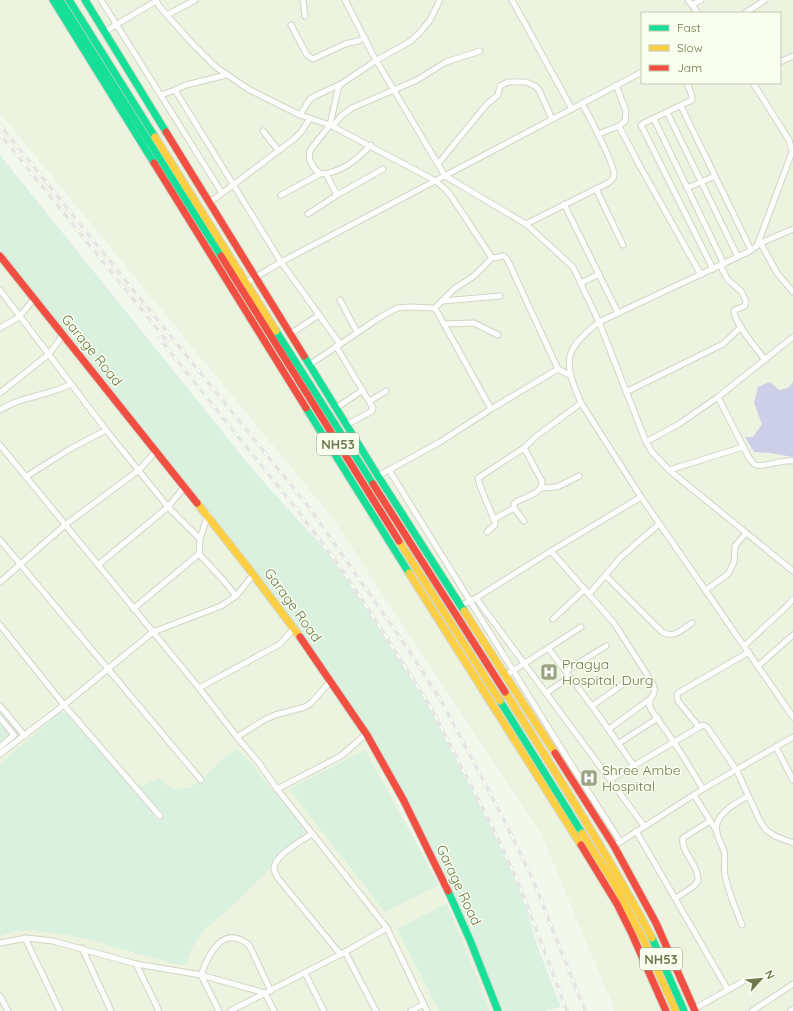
<svg xmlns="http://www.w3.org/2000/svg" width="793" height="1011" font-family="Quicksand,sans-serif">
	<style>
		.residential { fill: #ecf4e0; fill-rule: evenodd }
		.green { fill: #dbf1e0 }
		.water { fill: #cdcfe8 }
		.lines { fill: none; stroke-linecap: round; stroke-linejoin: round }
		.street-casing { stroke: #d2d5c8; stroke-width: 7 }
		.fast-casing { stroke: #d2d6c8; stroke-width: 9 }
		.slow-casing { stroke: #d2d6c8; stroke-width: 9 }
		.jam-casing { stroke: #d2d6c8; stroke-width: 9 }
		.street { stroke: #fdfefc; stroke-width: 5 }
		.fast { stroke: #16e098; stroke-width: 7 }
		.slow { stroke: #ffcf43; stroke-width: 7 }
		.jam { stroke: #f24e42; stroke-width: 7 }
		.rail-casing { stroke: #e6e4e4; stroke-width: 3.5 }
		.rail { stroke: #f8ffef; stroke-width: 2; stroke-dasharray: 6; stroke-linecap: butt }
		.labels { text-anchor: middle; stroke-width: 3; stroke-linejoin: round; paint-order: stroke }
		.shield { fill: #f8ffef; stroke: #98a07d; stroke-width: 1 }
		.shield-label { font-size: 13px; font-weight: bold; fill: #6f774c }
		.street-label { font-size: 14px; fill: #6f774c; stroke: #f8ffef }
		.poi-label { font-size: 14px; fill: #6f774c; stroke: #f8ffef; text-anchor: start }
	</style>
	<rect width="100%" height="100%" fill="#f3f8ed"/>
	<g class="residential">
		<path d="M0 0H793V1011H615L541 834 331 516 0 113ZM642 13H780V83H642Z"/>
		<polygon points="0,262 331,681 345,709 377,762 448,906 484,974 498,1011 0,1011"/>
	</g>
	<g class="green">
		<polygon points="0,155 255,472 338,564 371,613 430,706 493,828 519,884 538,948 561,1007 545,1011 505,1011 495,1003 446,886 392,778 294,628 0,256"/>
		<polygon points="0,711 19,734 0,750"/>
		<polygon points="60,712 71,714 124,779 142,786 159,778 172,789 190,788 210,772 223,758 237,749 254,766 264,780 307,831 306,834 231,907 204,930 192,948 186,963 179,965 132,952 91,940 67,935 30,930 16,931 0,936 0,764"/>
		<polygon points="365,750 439,885 385,912 289,789"/>
		<polygon points="447,903 490,1011 439,1011 397,929"/>
	</g>
	<polygon class="water" points="770,382 779,390 788,388 793,382 793,457 770,453 754,452 745,437 753,437 762,424 754,403 758,387"/>
	<g class="lines">
		<defs>
			<g id="street">
				<polyline points="101,0 222,193"/>
				<polyline points="156,0 159,6 190,41 216,67 248,89 300,115 330,125 436,181 447,191 453,199 492,258 504,256 507,259 558,369 491,409 440,442 378,476"/>
				<polyline points="303,0 305,16"/>
				<polyline points="345,0 373,55 445,176 526,224 573,267 599,322 646,442 652,452 669,470 793,571"/>
				<polyline points="512,0 572,109"/>
				<polyline points="688,0 698,13"/>
				<polyline points="692,5 701,0"/>
				<polyline points="745,13 765,0"/>
				<polyline points="167,15 195,0"/>
				<polyline points="291,25 307,55 313,59 345,44 358,41 365,38"/>
				<polyline points="104,32 156,1"/>
				<polyline points="780,62 793,56"/>
				<polyline points="226,75 186,85 175,90 281,262 340,344"/>
				<polyline points="687,83 692,96 692,100 644,123 641,125 713,269"/>
				<path d="M753 83 789 140 792 152 760 238 757 246 748 252 599 322C563 351 563 361 581 403L641 497 793 717"/>
				<polyline points="616,85 626,111 625,121 619,126 636,159 701,275"/>
				<polyline points="161,95 175,90"/>
				<polyline points="681,106 751,250"/>
				<polyline points="667,112 738,257"/>
				<polyline points="300,115 310,99 315,96 341,84"/>
				<polyline points="654,119 724,264"/>
				<polyline points="333,126 341,116 352,108 417,80 446,62 480,51"/>
				<polyline points="263,131 278,150"/>
				<polyline points="598,134 619,126"/>
				<path d="M371 145C356 160 342 173 320 174 313 168 306 158 311 149L330 125 338 89 341 84 377 60 411 41 422 30 430 20 440 0"/>
				<polyline points="438,164 486,105 498,95 500,86 508,82 526,82 535,86 539,90 552,119"/>
				<polyline points="326,174 337,195"/>
				<polyline points="687,188 715,176"/>
				<polyline points="596,189 623,245"/>
				<polyline points="281,195 320,174"/>
				<polyline points="209,203 294,139 302,131 310,118"/>
				<polyline points="564,204 618,313"/>
				<polyline points="308,214 337,195 383,169"/>
				<path d="M526 224 608 183C611 181 613 180 614 176 616 167 588 114 582 103"/>
				<polyline points="759,240 777,273 793,292"/>
				<polyline points="761,243 793,229"/>
				<path d="M720 265 728 280 741 291 746 301 745 306 737 309 734 311C734 323 758 350 765 360"/>
				<polyline points="246,283 281,262 642,72"/>
				<polyline points="581,283 599,274"/>
				<polyline points="0,290 106,430 168,507 200,539"/>
				<polyline points="340,300 357,332"/>
				<polyline points="442,301 500,296"/>
				<polyline points="435,308 491,409"/>
				<polyline points="444,324 474,323 498,335"/>
				<polyline points="0,328 19,317 34,299"/>
				<polyline points="290,334 319,315"/>
				<polyline points="336,346 373,408 372,411 346,425"/>
				<polyline points="309,365 379,318 397,308 409,307 435,308 454,289 474,276 492,258"/>
				<polyline points="558,369 571,376"/>
				<polyline points="626,392 723,344 741,327"/>
				<polyline points="0,393 49,354 63,335"/>
				<path d="M718 397 749 458C751 460 753 464 756 465 764 468 781 459 793 461"/>
				<polyline points="370,401 386,391"/>
				<polyline points="336,408 363,390"/>
				<path d="M0 410C21 396 49 396 71 384"/>
				<polyline points="646,442 679,424 718,397 793,337"/>
				<polyline points="0,445 199,688 237,737 259,763 277,789 387,928 427,1011"/>
				<path d="M524 448 542 481C544 493 525 497 516 502L514 504V508L524 521"/>
				<polyline points="389,470 579,777 620,841"/>
				<polyline points="669,470 743,447"/>
				<polyline points="27,476 70,449 106,430"/>
				<polyline points="542,488 557,487 579,476"/>
				<polyline points="494,519 514,508"/>
				<polyline points="487,532 495,525 495,522 480,486 478,478 524,448 534,438 581,403"/>
				<polyline points="0,540 201,780"/>
				<path d="M551 551 614 623 653 684C658 695 647 698 650 707 654 716 668 732 673 741 684 757 693 773 703 789"/>
				<polyline points="199,554 224,581 236,596"/>
				<polyline points="98,565 168,507 185,486"/>
				<path d="M605 575 662 632C674 639 681 630 692 623"/>
				<polyline points="0,582 65,525 139,470 156,451"/>
				<polyline points="706,590 728,574 734,562 735,546 746,533"/>
				<polyline points="589,594 621,557 659,524"/>
				<polyline points="476,598 644,826"/>
				<polyline points="460,606 476,598 551,551 641,497"/>
				<polyline points="133,609 199,554 200,539 208,514"/>
				<polyline points="553,619 585,589"/>
				<polyline points="0,625 64,705 160,816"/>
				<polyline points="744,646 786,607 793,599"/>
				<polyline points="548,648 592,706 634,766"/>
				<polyline points="758,666 793,635"/>
				<polyline points="566,671 606,646"/>
				<polyline points="505,676 581,627"/>
				<polyline points="199,688 280,644 294,628"/>
				<polyline points="546,693 570,677"/>
				<polyline points="0,706 25,736"/>
				<polyline points="592,706 626,682"/>
				<polyline points="0,718 14,735 0,747"/>
				<polyline points="699,727 678,701 677,696 678,693 749,652"/>
				<polyline points="609,729 650,699"/>
				<polyline points="237,737 264,720 275,715 305,707 311,703 331,681"/>
				<polyline points="619,743 658,718"/>
				<polyline points="776,747 793,780"/>
				<polyline points="0,754 64,705 153,632 221,606 236,596 254,574"/>
				<polyline points="611,779 703,725 707,727 737,771 760,821 766,830 775,836 793,843"/>
				<polyline points="277,789 341,756 366,734"/>
				<polyline points="694,795 716,830"/>
				<polyline points="636,831 728,990"/>
				<path d="M312 834C302 840 274 856 274 868 274 871 276 874 277 877L341 955"/>
				<polyline points="614,846 703,789 793,737"/>
				<path d="M676 898 694 886 698 881C699 864 680 852 683 838L710 821"/>
				<path d="M742 925C736 909 728 892 725 875 723 867 726 859 724 851 721 843 714 832 717 824 720 811 738 802 748 796"/>
				<polyline points="25,938 60,1011"/>
				<polyline points="0,943 27,938 53,941 136,964 201,975 265,993 274,1011"/>
				<polyline points="82,948 111,1011"/>
				<polyline points="345,952 376,1011"/>
				<polyline points="136,964 159,1011"/>
				<polyline points="305,973 324,1011"/>
				<polyline points="0,996 8,1011"/>
				<polyline points="694,1009 742,982"/>
				<path d="M219 1011 201 975C209 953 223 924 249 945L271 991"/>
				<polyline points="230,1011 345,952 387,928"/>
				<polyline points="411,1011 424,1004"/>
				<polyline points="752,1011 793,984"/>
				<polyline points="790,1011 793,1009"/>
			</g>
			<g id="fast">
				<polyline points="53,0 154,163"/>
				<polyline points="60,0 221,256"/>
				<polyline points="69,0 155,137"/>
				<polyline points="85,0 166,132"/>
				<polyline points="276,331 373,484"/>
				<polyline points="304,356 378,476 464,611"/>
				<polyline points="306,408 409,573"/>
				<polyline points="500,701 582,833"/>
				<polyline points="448,891 470,940 498,1011"/>
				<polyline points="652,938 684,1011"/>
			</g>
			<g id="slow">
				<polyline points="155,137 276,331"/>
				<polyline points="197,503 249,569 300,637"/>
				<polyline points="399,541 500,701"/>
				<polyline points="409,573 581,845"/>
				<polyline points="464,611 555,753"/>
				<path d="M505 692C556 773 607 853 652 938"/>
				<polyline points="582,833 616,887 644,941 676,1011"/>
			</g>
			<g id="jam">
				<polyline points="166,132 304,356"/>
				<polyline points="154,163 306,408"/>
				<polyline points="0,256 197,503"/>
				<polyline points="221,256 399,541"/>
				<polyline points="373,484 505,692"/>
				<polyline points="300,637 367,735 404,801 448,891"/>
				<polyline points="555,753 614,846 656,923 695,1011"/>
				<polyline points="581,845 617,904 632,934 666,1011"/>
			</g>
		</defs>
		<use href="#street" class="street-casing"/>
		<use href="#fast" class="fast-casing"/>
		<use href="#slow" class="slow-casing"/>
		<use href="#jam" class="jam-casing"/>
		<use href="#street" class="street"/>
		<use href="#fast" class="fast"/>
		<use href="#slow" class="slow"/>
		<use href="#jam" class="jam"/>
		<defs>
			<g id="rail">
				<polyline points="0,125 308,506 408,649 442,702 504,820 533,880 585,1011"/>
				<polyline points="0,134 167,341"/>
				<polyline points="159,338 298,511 338,564 371,613 430,706 493,828 519,884 567,1011"/>
			</g>
		</defs>
		<use href="#rail" class="rail-casing"/>
		<use href="#rail" class="rail"/>
	</g>
	<defs>
		<symbol id="hospital-square" viewBox="-11 -11 22 22"><rect x="-9" y="-9" width="18" height="18" rx="4" fill="#9da484" stroke="#f8ffef"/><path d="M-5-5h3v3.5h4V-5h3V5h-3V1.5h-4V5h-3Z" fill="#fff"/></symbol>
	</defs>
	<g fill-rule="evenodd">
		<use href="#hospital-square" x="539" y="662" width="20" height="20"/>
		<use href="#hospital-square" x="579" y="768" width="20" height="20"/>
	</g>
	<g class="labels">
		<g class="shield">
			<rect x="317" y="433" width="42" height="22" rx="3"/>
			<rect x="640" y="948" width="42" height="22" rx="3"/>
		</g>
		<g class="shield-label">
			<text x="338" y="449">NH53</text>
			<text x="661" y="964">NH53</text>
		</g>
		<g class="street-label">
			<text transform="translate(92 350) rotate(51)" y="5">Garage Road</text>
			<text transform="translate(293 605) rotate(54)" y="5">Garage Road</text>
			<text transform="translate(459 885) rotate(65)" y="5">Garage Road</text>
		</g>
		<g class="poi-label">
			<text x="562" y="669">Pragya<tspan x="562" dy="16">Hospital, Durg</tspan></text>
			<text x="602" y="775">Shree Ambe<tspan x="602" dy="16">Hospital</tspan></text>
		</g>
	</g>
	<rect x="641" y="12" width="140" height="72" fill="#f8ffef" stroke="#c1c9ae"/>
	<rect x="649" y="25" width="20" height="6" fill="#16e098" stroke="#c1c9ae"/>
	<text x="677" y="32" font-size="12" fill="#6f774c">Fast</text>
	<rect x="649" y="45" width="20" height="6" fill="#ffcf43" stroke="#c1c9ae"/>
	<text x="677" y="52" font-size="12" fill="#6f774c">Slow</text>
	<rect x="649" y="65" width="20" height="6" fill="#f24e42" stroke="#c1c9ae"/>
	<text x="677" y="72" font-size="12" fill="#6f774c">Jam</text>
	<g transform="translate(761 979) rotate(63)" stroke="#f8ffef" stroke-width="3" paint-order="stroke">
	<path d="M0-3L7 15L0 10L-7 15Z" fill="#6f774c"/>
	<text y="-6" font-size="11" font-weight="bold" text-anchor="middle" fill="#6f774c">N</text>
	</g>
</svg>
